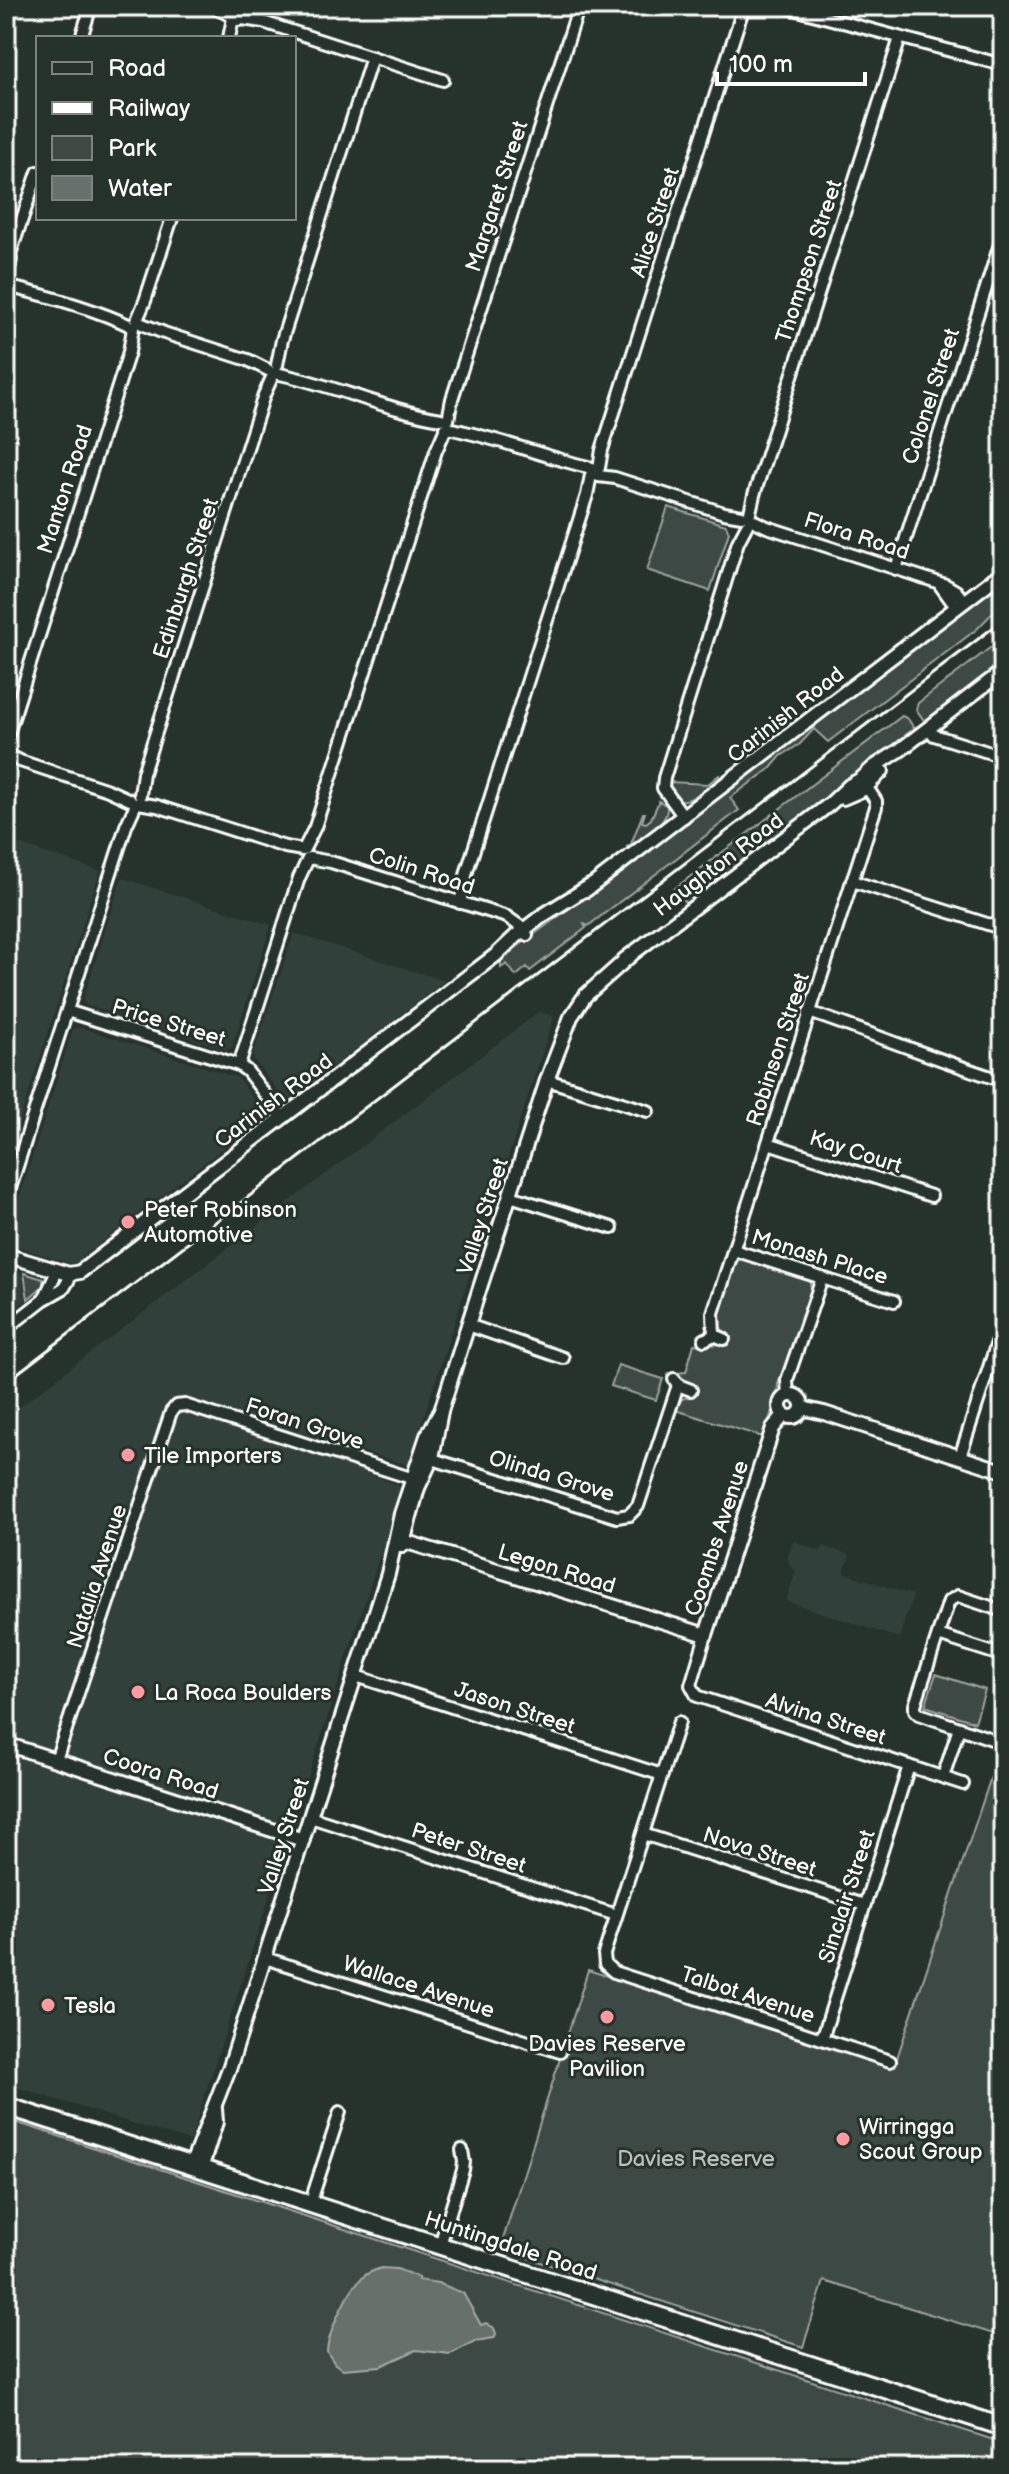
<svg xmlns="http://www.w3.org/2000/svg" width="1009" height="2474" font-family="'Balsamiq Sans',sans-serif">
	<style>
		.built { fill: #333f3a }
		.green { fill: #3e4944; stroke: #9ea4a2; stroke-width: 2 }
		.water { fill: #67706c; stroke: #a4a9a7; stroke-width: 2 }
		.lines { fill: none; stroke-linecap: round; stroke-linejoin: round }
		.minor-casing { stroke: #fff; stroke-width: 16 }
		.tertiary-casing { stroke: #fff; stroke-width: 18 }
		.primary-casing { stroke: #fff; stroke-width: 22 }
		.minor { stroke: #26332d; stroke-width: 10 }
		.tertiary { stroke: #26332d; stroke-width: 12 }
		.primary { stroke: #26332d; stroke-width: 16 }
		.rail { stroke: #fff; stroke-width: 3 }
		.poi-dot { fill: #ff9aa2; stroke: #26332d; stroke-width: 3 }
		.labels { text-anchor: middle; stroke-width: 6; stroke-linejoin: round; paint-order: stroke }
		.street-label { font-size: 22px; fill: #fff; stroke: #26332d }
		.poi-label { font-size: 22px; fill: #fff; stroke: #26332d; text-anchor: start }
		.park-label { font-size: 22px; fill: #bbbfbe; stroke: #26332d }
	</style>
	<rect width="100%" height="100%" fill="#26332d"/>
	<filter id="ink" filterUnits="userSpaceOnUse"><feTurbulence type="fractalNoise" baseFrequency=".0125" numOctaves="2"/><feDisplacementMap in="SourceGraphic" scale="16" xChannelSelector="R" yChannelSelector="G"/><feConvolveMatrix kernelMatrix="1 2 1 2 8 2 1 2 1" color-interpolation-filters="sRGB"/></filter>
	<g filter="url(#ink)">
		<g class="built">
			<polygon points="6,840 100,871 6,1164"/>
			<polygon points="122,878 271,925 232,1047 227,1050 86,1005 83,1000"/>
			<polygon points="294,933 445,981 289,1100 284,1099 254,1060 253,1055"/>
			<polygon points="539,1012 554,1016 408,1465 179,1397 402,1487 190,2141 6,2084 6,1417"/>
			<polygon points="79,1027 238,1078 263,1112 262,1118 75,1263 69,1263 9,1244 6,1239 73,1029"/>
			<polygon points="6,1267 21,1272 26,1301 6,1316"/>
			<polygon points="793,1541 821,1551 823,1546 850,1555 844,1573 913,1595 899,1638 786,1601 796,1571 792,1569 787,1558"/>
		</g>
		<g class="green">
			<polygon points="668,507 726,525 729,532 710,591 647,570"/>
			<polygon points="991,587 1003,602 977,629 828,742 814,729 800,744 781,756 771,768 730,798 739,810 588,926 584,924 586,928 530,971 527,967 516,976 507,964 501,968 501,959 686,822"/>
			<polygon points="1003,638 1003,665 926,723 916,709 918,703"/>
			<polygon points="902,716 908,719 916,731 687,905 674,889"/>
			<path d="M719 775 720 779C704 790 675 819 669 782L708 784Z"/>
			<path d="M659 801 667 806C669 824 644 836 631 846L626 847 631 844 643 813H645L642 822 646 823 651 819Z"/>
			<polygon points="741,1259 809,1279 812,1292 778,1384 777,1397 763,1437 675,1410 682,1399 694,1395 695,1385 686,1383 676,1373 686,1372 694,1344 704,1346 726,1343 728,1334 720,1328 718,1313 735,1263"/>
			<polygon points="24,1273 43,1279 43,1286 28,1299"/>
			<polygon points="618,1365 663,1379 656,1400 611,1386"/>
			<polygon points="936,1674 985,1690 975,1722 925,1706"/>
			<polygon points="991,1777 1003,1781 1003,2337 824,2281 803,2347 500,2249 588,1970 894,2067"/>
			<polygon points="6,2119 1003,2443 1003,2468 6,2468"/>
		</g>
		<path class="water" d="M381 2268 397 2269 418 2277V2280L438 2283 463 2293 481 2325 486 2323 494 2328 496 2334 494 2338 476 2341 450 2354 416 2350 381 2366 343 2369 335 2364 327 2352C328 2332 348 2289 364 2276 369 2272 375 2270 381 2268Z"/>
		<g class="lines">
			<defs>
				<g id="minor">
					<polyline points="212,6 232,16"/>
					<polyline points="783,6 1003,65"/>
					<circle cx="238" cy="14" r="6"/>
					<polyline points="242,19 263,22 443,80"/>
					<polyline points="81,38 91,6"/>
					<polyline points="229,38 233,18"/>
					<polyline points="6,266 38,172"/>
					<polyline points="7,279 11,259"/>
					<path d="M6 286C49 296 93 308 133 327"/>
					<polyline points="137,320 145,301 172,218"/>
					<polyline points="142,324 164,333 248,360 268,370"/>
					<polyline points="277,365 282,340 372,57"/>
					<path d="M275 373C332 384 385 410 441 419"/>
					<polyline points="448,420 452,399 579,6"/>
					<path d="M447 428C496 437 543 457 592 468"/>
					<polyline points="599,468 602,450 744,6"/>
					<polyline points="598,476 615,478 724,513 742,516"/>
					<polyline points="749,517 754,495 900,38"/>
					<polyline points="750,519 767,527 946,585 956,591 964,601"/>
					<polyline points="896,569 1003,235"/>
					<polyline points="940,585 956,607"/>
					<polyline points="929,728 934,735 1003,757"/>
					<polyline points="6,740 129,352 133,328"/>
					<polyline points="6,754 20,761 108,790 130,800"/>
					<polyline points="140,795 143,773 264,395 274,373"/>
					<polyline points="138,803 157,806 285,847 303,850"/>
					<polyline points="684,817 663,788 664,778 738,542 747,525"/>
					<polyline points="304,849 315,827 436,451 446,428"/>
					<polyline points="309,858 331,862 507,917 524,929 527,935"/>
					<polyline points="852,881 1003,929"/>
					<polyline points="460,903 467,871 587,495 591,475"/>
					<polyline points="67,1011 239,1065 247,1071 283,1118"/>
					<path d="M809 1012C874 1034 937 1060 1003 1081"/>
					<polyline points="239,1065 299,878 308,859"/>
					<polyline points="547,1080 648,1111"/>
					<polyline points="768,1143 931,1196"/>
					<polyline points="510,1196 612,1228"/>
					<polyline points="6,1201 126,826 136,804"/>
					<polyline points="734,1250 894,1301"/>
					<polyline points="44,1299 57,1271"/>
					<polyline points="468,1325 563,1358"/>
					<polyline points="6,1329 43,1300 64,1288 72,1274"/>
					<polyline points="714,1335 713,1313 876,807 876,801 864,783"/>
					<polyline points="704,1340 714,1335 724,1339"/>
					<polyline points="674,1379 678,1385 691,1390"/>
					<polyline points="788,1395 787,1380 822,1278"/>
					<polyline points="426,1457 617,1517 629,1515 638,1506 678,1385"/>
					<polyline points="960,1457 1003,1324"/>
					<polyline points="1003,1611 958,1596 949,1601 915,1705 915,1710 919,1714 1003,1743"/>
					<polyline points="706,1635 691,1685 697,1696 963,1784"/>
					<polyline points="938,1635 1003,1656"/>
					<polyline points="356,1676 662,1775"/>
					<polyline points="679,1722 604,1954 605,1964 614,1972 890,2061"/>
					<polyline points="56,1760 171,1412 176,1406 185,1405 420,1481"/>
					<polyline points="943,1777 959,1728"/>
					<polyline points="310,1817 616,1915"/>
					<polyline points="643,1834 864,1905"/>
					<polyline points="265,1958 560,2052"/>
					<polyline points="822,2039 909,1766"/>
					<polyline points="310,2204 340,2112"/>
					<polyline points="440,2245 463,2170 464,2162 462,2150"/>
				</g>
				<g id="tertiary">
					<polyline points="843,798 864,789 882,771"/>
					<polyline points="586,890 1003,572"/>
					<polyline points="624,960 830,804 849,786 861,779 874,767 900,750 1003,671"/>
					<polyline points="6,1255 69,1274 80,1272 496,955 517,935 542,916 590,886"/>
					<circle cx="791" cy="1406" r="11"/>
					<polyline points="802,1408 824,1413 1003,1471"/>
					<polyline points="397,1539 706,1635 773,1428 784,1415"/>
					<polyline points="402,1546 418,1488 432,1458 441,1411 468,1325 547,1080 571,1017 585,996 631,955"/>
					<polyline points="6,1744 303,1840"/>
					<polyline points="191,2166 230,2066 388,1574 401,1514 427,1436 441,1411"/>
					<polyline points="201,2169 216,2122 215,2109"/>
				</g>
				<polyline id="primary" points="6,2106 1003,2427"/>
			</defs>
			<use href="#minor" class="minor-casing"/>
			<use href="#tertiary" class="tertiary-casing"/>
			<use href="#primary" class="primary-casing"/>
			<use href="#minor" class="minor"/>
			<use href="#tertiary" class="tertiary"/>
			<use href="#primary" class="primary"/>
			<polyline class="rail" points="6,1382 1003,620"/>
		</g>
	</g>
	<g class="poi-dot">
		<circle cx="128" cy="1222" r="8"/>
		<circle cx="128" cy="1455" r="8"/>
		<circle cx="138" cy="1692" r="8"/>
		<circle cx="48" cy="2005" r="8"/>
		<circle cx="607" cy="2017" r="8"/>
		<circle cx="843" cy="2139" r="8"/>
	</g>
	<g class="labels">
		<g class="street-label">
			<text transform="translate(496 196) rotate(-72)" y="8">Margaret Street</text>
			<text transform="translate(654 222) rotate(-72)" y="8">Alice Street</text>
			<text transform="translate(808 261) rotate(-72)" y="8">Thompson Street</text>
			<text transform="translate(930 396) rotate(-72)" y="8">Colonel Street</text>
			<text transform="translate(64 489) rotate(-72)" y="8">Manton Road</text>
			<text transform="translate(857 535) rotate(18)" y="8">Flora Road</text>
			<text transform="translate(185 578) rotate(-72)" y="8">Edinburgh Street</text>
			<text transform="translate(785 714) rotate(-38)" y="8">Carinish Road</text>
			<text transform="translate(718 864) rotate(-37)" y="8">Haughton Road</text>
			<text transform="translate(422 870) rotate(18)" y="8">Colin Road</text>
			<text transform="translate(169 1022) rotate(17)" y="8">Price Street</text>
			<text transform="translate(777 1049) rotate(-72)" y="8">Robinson Street</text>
			<text transform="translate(273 1100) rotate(-37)" y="8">Carinish Road</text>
			<text transform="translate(856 1151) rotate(18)" y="8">Kay Court</text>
			<text transform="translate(482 1216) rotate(-72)" y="8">Valley Street</text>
			<text transform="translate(820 1256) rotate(17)" y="8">Monash Place</text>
			<text transform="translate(305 1423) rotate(18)" y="8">Foran Grove</text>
			<text transform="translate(552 1475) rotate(17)" y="8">Olinda Grove</text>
			<text transform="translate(716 1538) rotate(-72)" y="8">Coombs Avenue</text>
			<text transform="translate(557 1568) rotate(17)" y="8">Legon Road</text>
			<text transform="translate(96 1576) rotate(-72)" y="8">Natalia Avenue</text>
			<text transform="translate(515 1707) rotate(18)" y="8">Jason Street</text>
			<text transform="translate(826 1718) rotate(18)" y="8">Alvina Street</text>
			<text transform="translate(161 1773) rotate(18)" y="8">Coora Road</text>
			<text transform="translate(283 1836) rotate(-72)" y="8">Valley Street</text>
			<text transform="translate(469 1847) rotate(18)" y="8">Peter Street</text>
			<text transform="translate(760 1851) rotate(18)" y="8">Nova Street</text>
			<text transform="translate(846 1896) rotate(-72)" y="8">Sinclair Street</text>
			<text transform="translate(419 1986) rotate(18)" y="8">Wallace Avenue</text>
			<text transform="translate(748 1994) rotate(18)" y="8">Talbot Avenue</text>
			<text transform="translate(511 2245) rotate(18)" y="8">Huntingdale Road</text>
		</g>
		<g class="poi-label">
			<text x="144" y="1217">Peter Robinson<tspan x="144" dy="25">Automotive</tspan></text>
			<text x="144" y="1463">Tile Importers</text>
			<text x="154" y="1700">La Roca Boulders</text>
			<text x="64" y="2013">Tesla</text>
			<text x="607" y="2051" text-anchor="middle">Davies Reserve<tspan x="607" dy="25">Pavilion</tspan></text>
			<text x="859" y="2134">Wirringga<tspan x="859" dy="25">Scout Group</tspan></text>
		</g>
		<g class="park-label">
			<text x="696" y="2166">Davies Reserve</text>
		</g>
	</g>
	<rect width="1009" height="2474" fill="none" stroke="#26332d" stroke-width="32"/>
	<rect x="16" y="16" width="977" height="2442" fill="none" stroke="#fff" stroke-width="3" filter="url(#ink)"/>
	<rect x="36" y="36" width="260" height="184" fill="#26332d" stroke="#7d8581" stroke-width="2"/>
	<rect x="52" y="62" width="40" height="12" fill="#26332d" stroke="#7d8581" stroke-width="2"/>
	<text x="108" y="76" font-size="24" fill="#ffffff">Road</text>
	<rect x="52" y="102" width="40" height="12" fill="#ffffff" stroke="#7d8581" stroke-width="2"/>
	<text x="108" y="116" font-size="24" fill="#ffffff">Railway</text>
	<rect x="52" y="136" width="40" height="24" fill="#3e4944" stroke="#7d8581" stroke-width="2"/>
	<text x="108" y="156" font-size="24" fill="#ffffff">Park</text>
	<rect x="52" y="176" width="40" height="24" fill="#67706c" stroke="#7d8581" stroke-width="2"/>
	<text x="108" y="196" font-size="24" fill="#ffffff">Water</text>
	<path d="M717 72v12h148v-12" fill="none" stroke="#ffffff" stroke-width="4"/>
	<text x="729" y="72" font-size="24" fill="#ffffff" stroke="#26332d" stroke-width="6" paint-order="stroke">100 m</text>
</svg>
